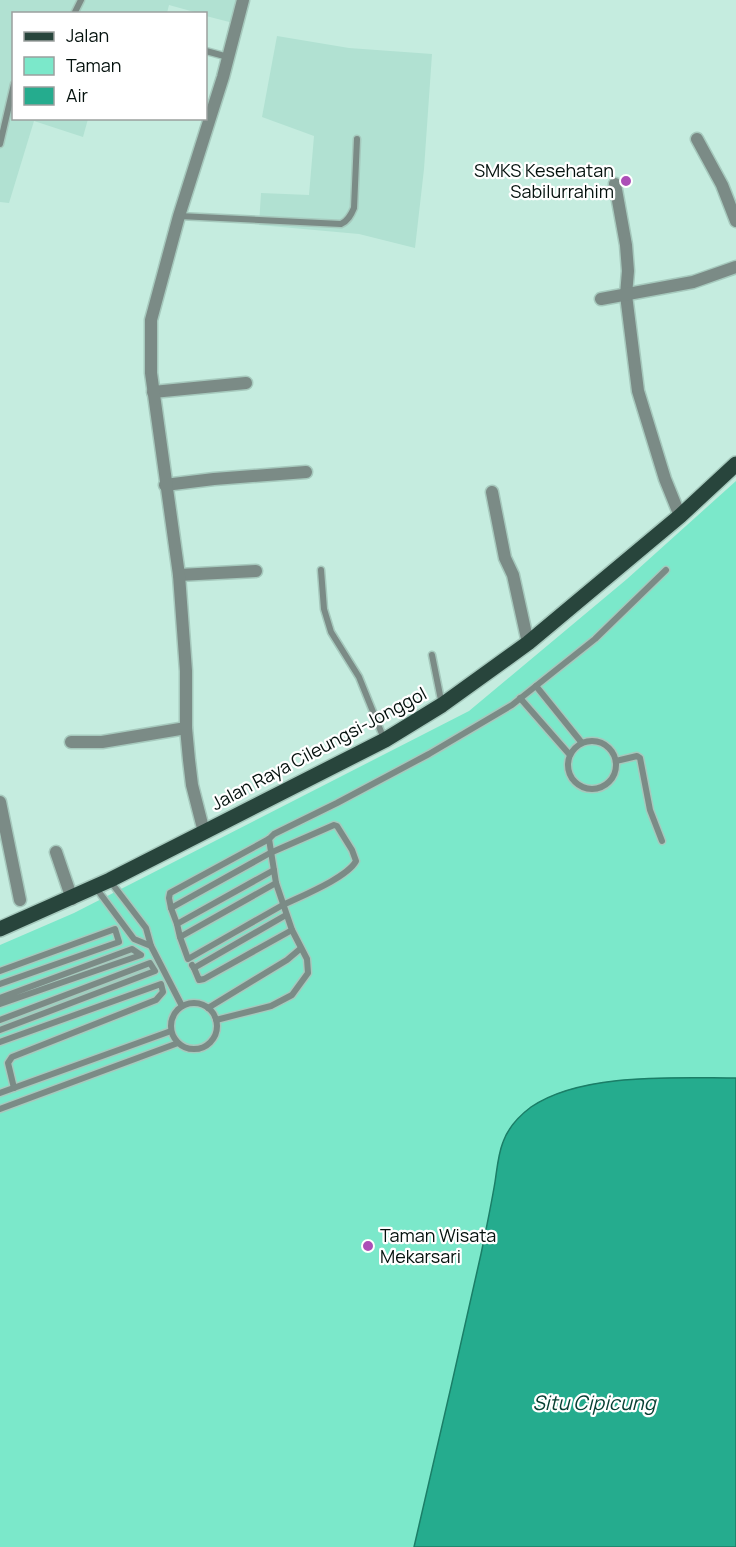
<svg xmlns="http://www.w3.org/2000/svg" width="736" height="1547" font-family="Manrope,sans-serif">
	<style>
		.built { fill: #b1e1d2 }
		.green { fill: #7be8ca }
		.water { fill: #25ac8e; stroke: #1b7e67; stroke-width: 1.5 }
		.lines { fill: none; stroke-linecap: round; stroke-linejoin: round }
		.lane-casing { stroke: #a6c9bd; stroke-width: 9 }
		.street-casing { stroke: #a6c9bd; stroke-width: 15 }
		.primary-casing { stroke: #a6c9bd; stroke-width: 18 }
		.lane { stroke: #7b8b86; stroke-width: 6 }
		.street { stroke: #7b8b86; stroke-width: 12 }
		.primary { stroke: #28453c; stroke-width: 15 }
		.poi-dot { fill: #ac4eb7; stroke: #fff; stroke-width: 2 }
		.labels { text-anchor: middle; stroke-width: 4.5; stroke-linejoin: round; paint-order: stroke }
		.poi-label { font-size: 18px; fill: #04110d; stroke: #fff; text-anchor: end }
		.street-label { font-size: 18px; fill: #04110d; stroke: #fff }
		.water-label { font-size: 20px; font-style: italic; fill: #074033; stroke: #fff }
	</style>
	<rect width="100%" height="100%" fill="#c5ecdf"/>
	<g class="built">
		<polygon points="0,0 250,0 241,25 206,16 206,14 198,13 169,5 167,13 14,14 14,118 88,119 83,137 34,121 9,203 0,202"/>
		<polygon points="277,36 349,48 432,54 424,169 415,248 359,234 259,225 261,193 309,195 314,136 262,117"/>
	</g>
	<polygon class="green" points="736,481 736,1547 0,1547 0,945 74,913 469,711 627,579"/>
	<path class="water" d="M736 1078V1547H414C437 1449 459 1352 481 1254 486 1230 491 1206 495 1182 497 1169 498 1155 503 1142 508 1128 519 1116 531 1107 582 1072 676 1078 736 1078Z"/>
	<g class="lines">
		<defs>
			<g id="lane">
				<polyline points="74,14 81,0"/>
				<polyline points="206,51 228,57"/>
				<polyline points="0,144 14,84"/>
				<path d="M179 216 341 224C348 221 351 215 354 208L357 139"/>
				<polyline points="321,570 324,609 331,632 359,677 384,739"/>
				<polyline points="432,655 442,705"/>
				<polyline points="536,686 582,743"/>
				<polyline points="520,698 570,755"/>
				<circle cx="592" cy="765" r="24"/>
				<polyline points="616,761 637,756 640,758 650,810 662,841"/>
				<polyline points="110,881 146,928 151,946 182,1006"/>
				<polyline points="96,888 134,939 151,946"/>
				<polyline points="171,908 177,924 274,870"/>
				<polyline points="177,924 180,937 276,883"/>
				<path d="M180 937 188 959C219 941 250 924 281 906 299 897 347 878 356 861L352 850 337 826 334 825 270 853 171 908 169 898 170 893 269 839 274 834 337 803 429 754 512 705 595 639 666 570"/>
				<polyline points="192,965 194,968 286,915"/>
				<polyline points="194,968 199,980 204,979 292,930"/>
				<polyline points="0,971 115,929 119,942 0,984"/>
				<polyline points="0,998 132,949 141,955 0,1004"/>
				<circle cx="194" cy="1026" r="23"/>
				<polyline points="208,1008 287,960 300,949"/>
				<polyline points="0,1020 150,963 155,971 0,1030"/>
				<polyline points="216,1020 271,1006 292,995 308,973 307,959 292,930 276,883 269,839"/>
				<polyline points="0,1042 161,984 163,992 156,1000 12,1057 8,1063 14,1088"/>
				<polyline points="0,1093 171,1031"/>
				<polyline points="0,1109 178,1043"/>
			</g>
			<g id="street">
				<polyline points="697,139 722,185 736,221"/>
				<polyline points="615,184 626,245 628,271 626,295 638,391 665,479 680,516"/>
				<polyline points="601,299 693,282 736,267"/>
				<polyline points="153,392 246,383"/>
				<polyline points="165,485 214,479 306,472"/>
				<polyline points="492,492 505,558 513,575 528,643"/>
				<polyline points="179,575 256,571"/>
				<polyline points="71,742 102,742 186,728"/>
				<polyline points="0,802 20,900"/>
				<polyline points="204,832 192,785 189,760 186,728 186,671 179,575 151,373 151,320 179,216 223,77 243,0"/>
				<polyline points="56,852 72,899"/>
			</g>
			<polyline id="primary" points="0,929 110,880 385,740 442,705 528,643 680,516 736,464"/>
		</defs>
		<use href="#lane" class="lane-casing"/>
		<use href="#street" class="street-casing"/>
		<use href="#primary" class="primary-casing"/>
		<use href="#lane" class="lane"/>
		<use href="#street" class="street"/>
		<use href="#primary" class="primary"/>
	</g>
	<g class="poi-dot">
		<circle cx="626" cy="181" r="6"/>
		<circle cx="368" cy="1246" r="6"/>
	</g>
	<g class="labels">
		<g class="poi-label">
			<text x="614" y="177">SMKS Kesehatan<tspan x="614" dy="21">Sabilurrahim</tspan></text>
			<text x="380" y="1242" text-anchor="start">Taman Wisata<tspan x="380" dy="21">Mekarsari</tspan></text>
		</g>
		<g class="street-label">
			<text transform="translate(319 749) rotate(-28)" y="6">Jalan Raya Cileungsi-Jonggol</text>
		</g>
		<g class="water-label">
			<text x="594" y="1410">Situ Cipicung</text>
		</g>
	</g>
	<rect x="12" y="12" width="195" height="108" fill="#ffffff" stroke="#9ba09e" stroke-width="1.5"/>
	<rect x="24" y="32" width="30" height="9" fill="#28453c" stroke="#9ba09e" stroke-width="1.5"/>
	<text x="66" y="42" font-size="18" fill="#04110d">Jalan</text>
	<rect x="24" y="57" width="30" height="18" fill="#7be8ca" stroke="#9ba09e" stroke-width="1.5"/>
	<text x="66" y="72" font-size="18" fill="#04110d">Taman</text>
	<rect x="24" y="87" width="30" height="18" fill="#25ac8e" stroke="#9ba09e" stroke-width="1.5"/>
	<text x="66" y="102" font-size="18" fill="#04110d">Air</text>
</svg>
